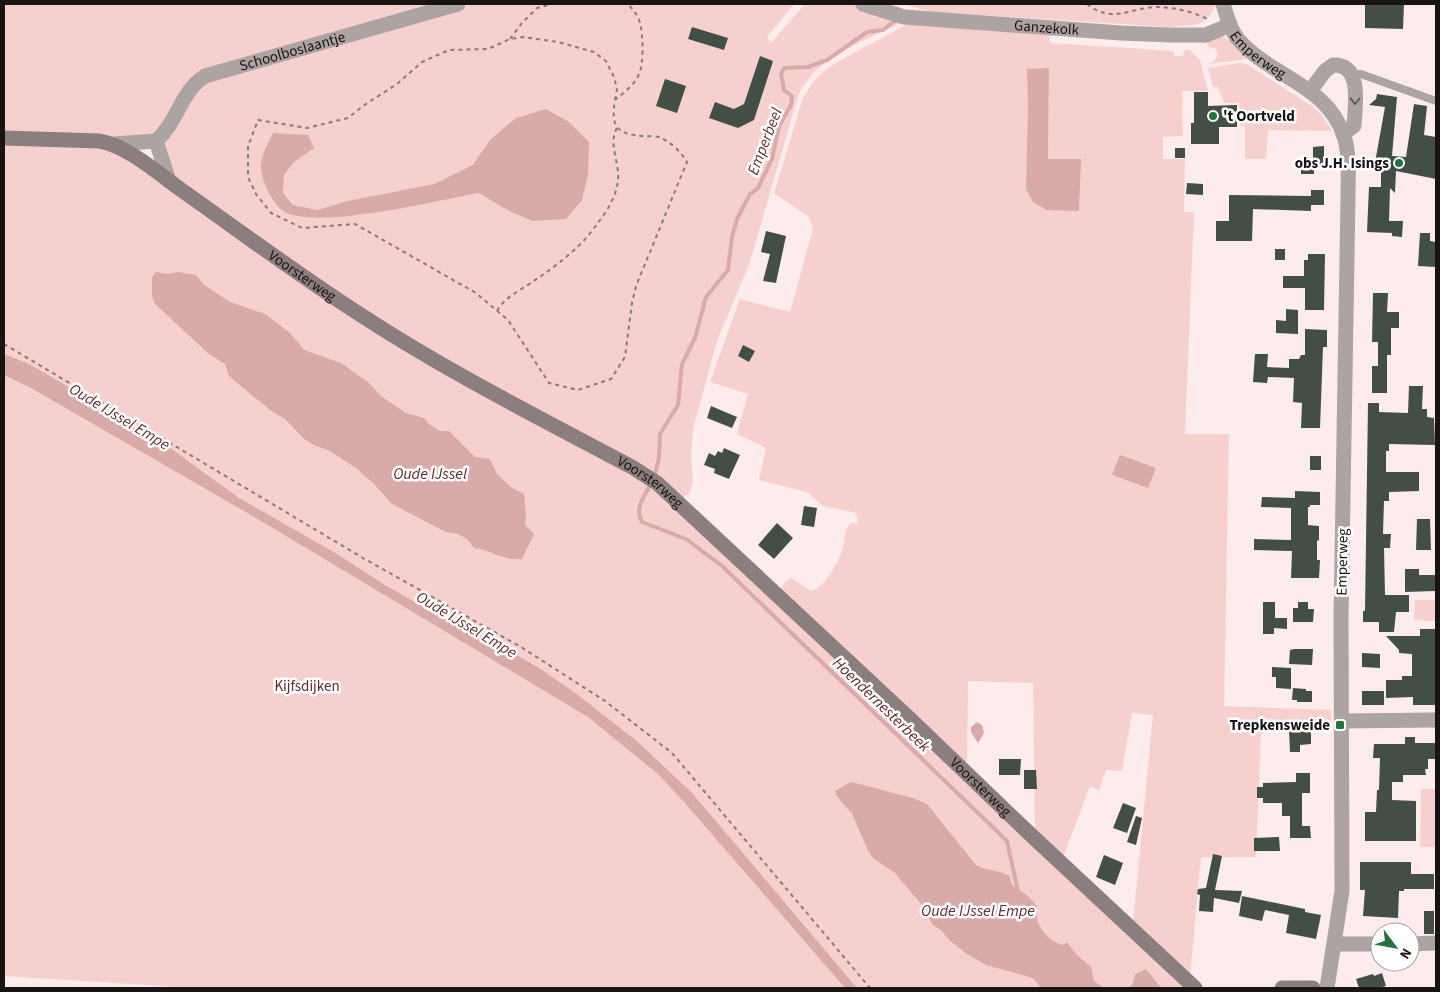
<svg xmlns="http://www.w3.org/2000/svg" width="1440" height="992" font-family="'Source Sans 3',sans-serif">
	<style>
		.green { fill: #f5d0cf; fill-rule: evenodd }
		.water { fill: #d8aaa9 }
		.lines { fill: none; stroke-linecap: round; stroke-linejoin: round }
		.stream { stroke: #d8aaa9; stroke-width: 4 }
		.building { fill: #434f45 }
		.path { stroke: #877c7b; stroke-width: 2; stroke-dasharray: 4 4; stroke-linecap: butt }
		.lane { stroke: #aca3a3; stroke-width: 8 }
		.street { stroke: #aca3a3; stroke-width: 15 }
		.secondary { stroke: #8b7e7e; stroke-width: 15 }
		.oneway { stroke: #625b5a }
		.poi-dot { fill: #257140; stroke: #fff; stroke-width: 2 }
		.labels { text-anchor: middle; stroke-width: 5; stroke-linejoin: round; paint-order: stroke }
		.street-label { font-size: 15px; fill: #191312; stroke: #fff }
		.poi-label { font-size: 15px; font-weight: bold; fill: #191312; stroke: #fff; text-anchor: end }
		.park-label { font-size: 15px; fill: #63292b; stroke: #fff }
		.water-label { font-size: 16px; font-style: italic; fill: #672d2f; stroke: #fff }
	</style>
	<rect width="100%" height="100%" fill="#fdecec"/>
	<g class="green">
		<polygon points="4,4 449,4 216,69 148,139 4,134"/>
		<path d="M473 4H794L767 37 771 43 805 4H852L901 20 898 24C871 38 829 53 810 77 806 82 802 88 799 93L750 262 717 341 693 429 691 456 693 482 689 494 681 499 513 397 367 314 177 182 163 146 199 83ZM273 133 313 148 294 162 284 175 283 193 293 205 316 210 347 201 434 184 474 165 490 140 532 221 507 210 479 193 358 215 285 212Z"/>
		<path d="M903 4H1216C1205 29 1194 24 1170 27L931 12Z"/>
		<path d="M910 23 1049 35 1050 43 1174 51V56H1183L1184 50H1190L1200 60 1208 91H1182L1183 136 1163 137V159H1185L1184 212H1194L1185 434H1229L1224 706 1331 710V725L1284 728 1261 734 1256 857H1201L1190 977 1133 923 1153 715 1132 713 1122 771 1106 770 1099 790 1090 786 1063 857 1035 831 1033 683 968 681 967 767 781 589 785 582 791 578 811 591C824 589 839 561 843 548 845 540 844 529 851 523H858L856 513 823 506 807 492 759 480 766 448 737 434 748 394 710 382 740 299 790 312 813 229 809 217 774 193 803 98 813 82 824 71 839 61ZM1049 68 1048 159 1028 110 1027 70Z"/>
		<polygon points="1222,36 1229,40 1247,59 1207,64 1214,61 1218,55 1216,49 1209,47 1207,42 1203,44 1203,41"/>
		<polygon points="1240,63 1246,64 1312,106 1321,114 1332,131 1268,130 1266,159 1245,159 1245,126 1240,126 1239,103 1224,103 1217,86 1213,87 1208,68"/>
		<polygon points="4,143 114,149 248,242 653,487 1187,988 193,988 4,976"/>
		<polygon points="1415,600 1436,600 1436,621 1414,620"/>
		<polygon points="1421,789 1436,789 1436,847 1420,847"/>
	</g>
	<g class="water">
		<polygon points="1049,68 1048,159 1081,159 1079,211 1047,210 1033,202 1026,189 1028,110 1027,69"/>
		<path d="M546 109 569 122 589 142 588 175 582 200 566 219 532 221 507 210 479 193C439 200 318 230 285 212 272 204 261 180 261 166 260 158 269 141 273 133L308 135 314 148 294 162 284 175 283 193 293 205 317 210 347 201 434 184 473 165 490 140 516 118Z"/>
		<path d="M156 272 167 274 178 272 196 275 204 285 230 302 265 314 290 333 304 350 341 363 368 382 381 396 406 413 424 418 430 425 440 431H449L475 457 490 459 497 474 512 488 524 494 526 515 525 525 534 534 522 559C504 561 491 550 474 548L467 539 458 534 446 532 392 504 374 484 356 468 328 450 316 446 304 439 285 419 270 410 229 376 225 364 209 354 155 304 152 296V277Z"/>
		<polygon points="4,354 29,364 48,375 166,445 239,498 337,554 385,585 430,611 479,633 539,668 578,695 638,742 692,793 857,988 845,988 685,803 658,774 588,717 251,515 31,388 4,375"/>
		<polygon points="1120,455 1156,468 1148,488 1112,475"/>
		<polygon points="977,722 982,725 984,733 978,743 971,732 971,727"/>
		<path d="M851 782 913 798 927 804 976 865C987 871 997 870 1010 876 1010 888 1017 888 1025 894 1030 897 1033 902 1037 906 1034 925 1046 940 1063 945L1067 942 1077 955 1091 967 1094 981 1104 988H1041L1033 978 986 965 967 954 949 940 942 931 933 925 921 904 895 873 874 859 868 851 852 813 843 804 837 796 835 791Z"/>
		<polygon points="1146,969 1161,988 1129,988 1133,983 1135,974"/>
	</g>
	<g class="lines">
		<g class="stream">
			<polyline points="655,475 659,457 660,434 678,405 682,364 695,338 706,297 728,270 732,237 737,219 750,194 758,188 772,159 779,126 791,105 792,96 784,90 781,74 784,68 808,67 827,60 867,32 883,30 895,21"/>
			<path d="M650 485C644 497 634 509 642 522L686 539 722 566 1007 841 1019 896"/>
		</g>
	</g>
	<g class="building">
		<polygon points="1365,4 1404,4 1403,29 1365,28"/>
		<polygon points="692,27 728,38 724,50 688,39"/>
		<polygon points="760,56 773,61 754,120 738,128 709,118 715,102 734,109 744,104"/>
		<polygon points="665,79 686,86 677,113 656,106"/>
		<polygon points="1194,92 1208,92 1208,106 1237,105 1237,127 1219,127 1219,144 1191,144 1191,123 1194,123"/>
		<polygon points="1377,94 1397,97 1392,156 1406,157 1414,104 1427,106 1424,135 1436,137 1436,179 1396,171 1395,193 1390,188 1389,221 1403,221 1402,237 1392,236 1392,233 1367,232 1369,187 1381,187 1381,169 1374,168 1385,107 1369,105 1376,99"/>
		<polygon points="1324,146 1324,165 1314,165 1314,174 1301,174 1301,159 1313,159 1313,147"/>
		<rect x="1175" y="148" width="10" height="10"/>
		<polygon points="1187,183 1203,184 1203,195 1186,194"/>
		<polygon points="1311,190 1324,190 1324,205 1311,205 1311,211 1253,209 1252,241 1216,241 1216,221 1229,221 1229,195 1311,196"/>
		<polygon points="766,231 786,236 776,283 763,281 770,254 761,252"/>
		<polygon points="1420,233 1430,233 1430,241 1436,242 1436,267 1418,266"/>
		<rect x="1275" y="249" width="10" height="11"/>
		<polygon points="1308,254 1325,254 1324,310 1305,310 1305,288 1283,288 1283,276 1304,276 1304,260 1308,260"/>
		<polygon points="1373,293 1388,293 1387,312 1399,312 1399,328 1391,328 1391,355 1387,355 1387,393 1372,393 1372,366 1378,366 1378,342 1372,342"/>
		<polygon points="1286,309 1298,310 1298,334 1276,333 1276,320 1286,321"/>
		<polygon points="1305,329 1327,330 1327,347 1323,347 1320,428 1301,428 1302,403 1293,402 1294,378 1268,377 1267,383 1253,382 1255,354 1268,354 1267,367 1289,368 1289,359 1299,359 1301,355 1305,355"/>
		<polygon points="743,345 755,351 749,362 738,356"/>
		<polygon points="1409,386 1423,386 1422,409 1427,409 1427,417 1434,418 1435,445 1389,444 1389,451 1386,451 1386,472 1419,472 1419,491 1389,492 1389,501 1384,501 1383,534 1391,534 1390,548 1384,548 1385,595 1409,595 1409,612 1396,612 1394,632 1379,632 1379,622 1363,622 1363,611 1365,611 1368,403 1379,403 1379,412 1408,413"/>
		<polygon points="711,406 737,417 732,428 707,418"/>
		<polygon points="724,448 740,455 729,479 714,473 715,469 704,465 709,453 715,456 718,451 722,453"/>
		<rect x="1310" y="456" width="11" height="14"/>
		<polygon points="1295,491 1320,492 1320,505 1310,505 1310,507 1308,507 1308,525 1319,526 1319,541 1317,540 1317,560 1320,560 1319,578 1291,578 1292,551 1254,550 1254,539 1291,540 1291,508 1261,507 1262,497 1295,498"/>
		<polygon points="804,506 817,508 814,527 801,525"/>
		<polygon points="1417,519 1430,519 1431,550 1416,550"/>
		<polygon points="777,523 793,538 774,559 758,545"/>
		<polygon points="1405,569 1419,569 1419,575 1436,575 1436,591 1405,592"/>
		<polygon points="1263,602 1275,602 1275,618 1287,618 1287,629 1274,628 1274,634 1263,634"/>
		<polygon points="1298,602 1308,602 1308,609 1314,609 1313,622 1293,622 1293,608 1298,608"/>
		<polygon points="1420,629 1436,629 1436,705 1413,705 1413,697 1386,698 1386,680 1402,680 1402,676 1412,676 1412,654 1399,653 1399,650 1386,636 1420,636"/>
		<polygon points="1294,649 1313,649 1312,665 1289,664 1290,650"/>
		<polygon points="1362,653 1380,654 1380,668 1362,667"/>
		<polygon points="1272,667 1291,668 1291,689 1276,688 1276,677 1272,677"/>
		<polygon points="1293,688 1306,689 1306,691 1312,691 1312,702 1297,702 1297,700 1292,700"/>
		<rect x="1362" y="691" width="22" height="14"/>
		<polygon points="1289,730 1311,730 1311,744 1300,745 1300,752 1290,752"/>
		<polygon points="1405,737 1415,737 1415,743 1436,743 1436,759 1428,759 1428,769 1425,769 1426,775 1403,775 1403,782 1392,782 1392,800 1416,801 1416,841 1365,841 1365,812 1376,812 1377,790 1379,790 1380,758 1373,758 1374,744 1405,744"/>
		<polygon points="999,759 1021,759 1020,775 999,775"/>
		<polygon points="1024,770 1036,770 1037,789 1024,789"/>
		<polygon points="1296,773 1310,773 1310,793 1302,793 1302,826 1310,826 1311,838 1290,838 1290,816 1282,816 1282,803 1263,803 1263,798 1257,798 1257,787 1263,787 1263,783 1296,782"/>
		<polygon points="1123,803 1136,808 1127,833 1113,828"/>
		<polygon points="1136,816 1142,818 1136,845 1127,842"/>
		<polygon points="1279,837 1280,851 1254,851 1254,838"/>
		<polygon points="1213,854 1222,856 1215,890 1242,891 1239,903 1214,898 1213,912 1199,911 1200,895 1197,894 1198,889 1206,888"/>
		<polygon points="1104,855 1123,863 1115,885 1096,877"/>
		<polygon points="1360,862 1411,862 1411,874 1434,874 1434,889 1404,889 1404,891 1399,891 1398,918 1363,916 1365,890 1360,890"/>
		<polygon points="1242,896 1305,909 1305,912 1321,915 1316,939 1286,933 1289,915 1265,910 1262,921 1239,916"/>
		<rect x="1424" y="911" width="10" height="23"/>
		<polygon points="1382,973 1386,986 1378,988 1359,988 1356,979 1373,974 1374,976"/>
	</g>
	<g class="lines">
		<g class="path">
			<path d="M1087 4C1112 24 1129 8 1157 7 1173 7 1195 12 1209 20"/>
			<polyline points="510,39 522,23 537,8 552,4"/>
			<path d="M615 100 617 89 614 77 606 61 594 52 558 42 523 37 510 39 488 49 449 50 422 62 397 84 363 106 348 118 307 128 258 120 248 146V177L256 194 271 213 302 228 355 224 476 293 508 320 549 383 578 390 611 379 625 357 632 303 636 286 687 162C681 152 672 143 661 138 656 135 648 137 642 136 615 134 611 125 615 100 623 93 635 85 639 74 644 64 643 34 640 23 638 15 633 10 628 4"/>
			<path d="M497 311C505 296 525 288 538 278 559 264 583 245 597 224 608 210 620 191 618 172 617 157 609 142 617 128"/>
			<polyline points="4,344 363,558 521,647 605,701 672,753 870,988"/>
		</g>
		<polyline class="lane" points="1353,76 1361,74 1436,101"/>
		<g class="street">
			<path id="s1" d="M863 4 904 17 1121 33 1170 35H1206L1230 25"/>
			<path id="s2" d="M1223 4C1227 16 1230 30 1238 39 1270 77 1327 84 1344 136 1350 155 1348 177 1348 197L1341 618 1342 891 1327 988"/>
			<path d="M1310 91 1325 71 1333 65C1363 64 1355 106 1354 126L1343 134"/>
			<polyline points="156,141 169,181"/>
			<path id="s3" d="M114 144 156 141C178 122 180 92 205 76L458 4"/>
			<polyline points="1342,721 1436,720"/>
			<polyline points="1334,944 1380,944"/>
			<polyline points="1410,944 1436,943"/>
		</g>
		<g class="secondary">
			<path id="s4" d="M4 138 99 141C126 145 158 173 180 189 241 232 301 277 364 317 450 373 542 419 632 467L657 483 910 719 1031 835 1195 988"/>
			<polyline points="1282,988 1313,988"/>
		</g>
	</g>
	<defs><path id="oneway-chevron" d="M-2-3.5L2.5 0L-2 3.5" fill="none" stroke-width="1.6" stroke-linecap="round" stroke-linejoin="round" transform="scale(1.25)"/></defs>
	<use class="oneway" href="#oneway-chevron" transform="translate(1355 101) rotate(91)"/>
	<g class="poi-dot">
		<circle cx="1213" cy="116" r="5"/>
		<circle cx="1399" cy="163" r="5"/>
		<rect x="1335" y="720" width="10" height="10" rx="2.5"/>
	</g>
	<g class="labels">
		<g class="street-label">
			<text dy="5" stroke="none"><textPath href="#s1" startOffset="186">Ganzekolk</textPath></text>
			<text dy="5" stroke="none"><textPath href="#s3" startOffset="215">Schoolboslaantje</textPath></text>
			<text dy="5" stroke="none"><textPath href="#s2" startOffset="64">Emperweg</textPath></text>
			<text dy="5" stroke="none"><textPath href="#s4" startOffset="340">Voorsterweg</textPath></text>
			<text dy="5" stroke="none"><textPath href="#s4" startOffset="745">Voorsterweg</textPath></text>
			<text transform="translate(1342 562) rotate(-89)" y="5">Emperweg</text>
			<text dy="5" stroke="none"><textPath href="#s4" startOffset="1195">Voorsterweg</textPath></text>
		</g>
		<g class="poi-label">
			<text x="1223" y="121" text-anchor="start">'t Oortveld</text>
			<text x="1389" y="168">obs J.H. Isings</text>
			<text x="1330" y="730">Trepkensweide</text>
		</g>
		<g class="park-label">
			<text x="307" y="691">Kijfsdijken</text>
		</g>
		<g class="water-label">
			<text transform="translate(764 141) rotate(-69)" y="6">Emperbeel</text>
			<text transform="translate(120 416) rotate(31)" y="6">Oude IJssel Empe</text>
			<text x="430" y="479">Oude IJssel</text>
			<text transform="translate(467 624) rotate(31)" y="6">Oude IJssel Empe</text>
			<text transform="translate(882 704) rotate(44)" y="6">Hoendernesterbeek</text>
			<text x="978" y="916">Oude IJssel Empe</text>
		</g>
	</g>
	<rect width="1440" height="992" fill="none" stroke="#191312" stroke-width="10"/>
	<g transform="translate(1395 947) rotate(122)"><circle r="24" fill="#ffffff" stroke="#a3a1a0"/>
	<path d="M0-4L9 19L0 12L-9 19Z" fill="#257140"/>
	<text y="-8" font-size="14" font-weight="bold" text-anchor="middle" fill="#191312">N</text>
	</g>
</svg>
